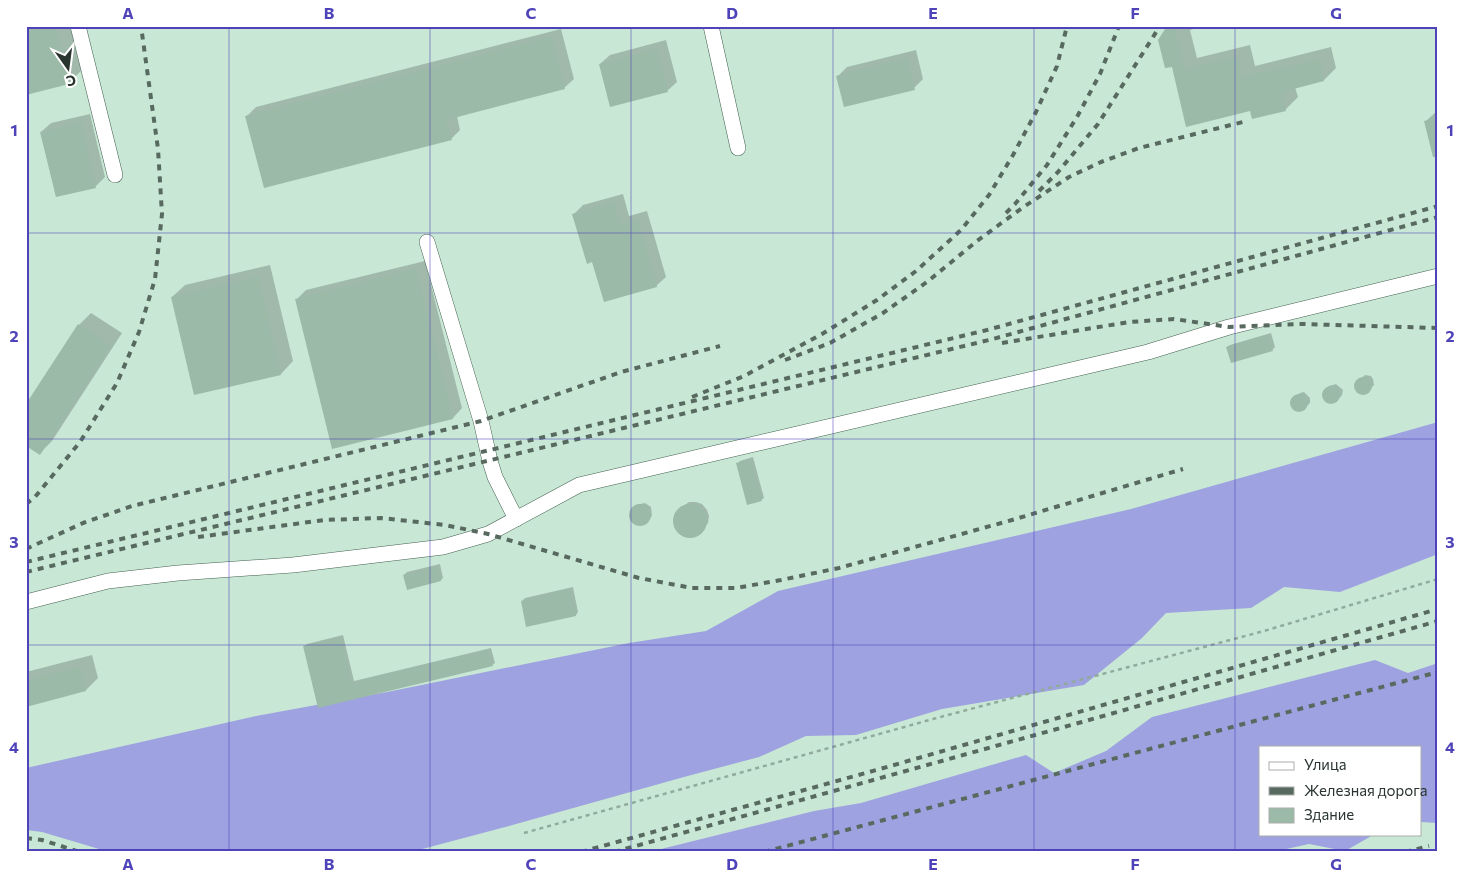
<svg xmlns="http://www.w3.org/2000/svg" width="1464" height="878" font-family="Commissioner,sans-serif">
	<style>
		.forest { fill: #9fa2e0 }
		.shadow { fill: #0003 }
		.building { fill: #9bbaa7 }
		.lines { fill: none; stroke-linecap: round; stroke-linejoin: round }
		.minor-casing { stroke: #456151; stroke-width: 16 }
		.path { stroke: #91aa9c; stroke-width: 2.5; stroke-dasharray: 4 4; stroke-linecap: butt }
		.minor { stroke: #fff; stroke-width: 15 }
		.rail { stroke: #586a60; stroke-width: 4; stroke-dasharray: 6 6; stroke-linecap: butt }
		.grid { fill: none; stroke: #4f43ba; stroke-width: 1; stroke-opacity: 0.55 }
		.neatline { fill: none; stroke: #4f43ba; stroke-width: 2 }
		.grid-label { font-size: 16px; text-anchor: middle; font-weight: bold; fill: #4f43ba }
	</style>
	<rect width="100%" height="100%" fill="#c8e8d5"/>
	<g class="forest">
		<polygon points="1438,422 1438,554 1340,592 1284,587 1251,608 1166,613 1142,638 1084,685 942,709 856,735 806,736 759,757 684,777 509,826 411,852 109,852 42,832 26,830 26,768 256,716 387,692 629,643 706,631 778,591 1131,509"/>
		<polygon points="1375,660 1408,673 1438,663 1438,823 1420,822 1420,747 1260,747 1260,834 1375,834 1345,851 1309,844 1273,852 649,852 814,811 861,803 1026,755 1054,773 1106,751 1152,717"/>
	</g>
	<g class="shadow">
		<polygon points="26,26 70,26 81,71 69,83"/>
		<polygon points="1168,26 1204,26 1190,30 1197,58 1250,45 1255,66 1331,47 1336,68 1324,80 1295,87 1298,97 1285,110 1251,110 1187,126"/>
		<polygon points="561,29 574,79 564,88 457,116 460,130 451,139 247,116 256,107"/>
		<polygon points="666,40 677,82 667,91 600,64 610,55"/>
		<polygon points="916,50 923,79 914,88 838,76 847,67"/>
		<polygon points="1438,110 1438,169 1426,121"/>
		<polygon points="90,114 105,177 96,186 56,196 41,132 51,123"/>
		<polygon points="623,194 629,216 647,211 666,277 656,286 574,214 583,205"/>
		<polygon points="425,261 462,408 453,418 296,300 306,290"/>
		<polygon points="270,265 293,361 281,374 172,297 185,285"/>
		<polygon points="91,313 122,333 52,441 40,453 79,325"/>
		<polygon points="1271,333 1275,347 1272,350 1227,347 1230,345"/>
		<polygon points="1365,375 1371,376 1373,379 1374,385 1366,393 1359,392 1355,388 1356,383"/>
		<polygon points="1336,384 1343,390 1342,395 1337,401 1330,403 1327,402 1323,398 1326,389 1329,386"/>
		<polygon points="1304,392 1310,398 1310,403 1301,411 1298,411 1292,407 1292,400 1300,393"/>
		<polygon points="753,457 764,498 761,500 737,464 740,461"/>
		<polygon points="689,502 696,502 702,504 707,510 709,516 708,523 700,532 694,535 687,536 681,533 676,528 674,522 675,515 679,509"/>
		<polygon points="645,503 651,507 652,516 642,525 634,523 631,520 631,512 636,505"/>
		<polygon points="440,564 443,578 441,580 404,575 407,572"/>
		<polygon points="573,587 578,612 576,615 527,626 522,601 525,598"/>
		<polygon points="343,635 354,681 491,648 495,663 492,665 319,707 304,646 307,644"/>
		<polygon points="92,655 98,678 86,690 26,706 26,672"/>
	</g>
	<g class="building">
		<polygon points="26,26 55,26 69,84 26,95"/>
		<polygon points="1167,26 1174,26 1185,69 1237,57 1242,77 1319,59 1324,81 1282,92 1286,111 1252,119 1250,111 1186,127 1172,67 1165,68 1158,40"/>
		<polygon points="552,37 565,89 446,120 452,140 264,188 245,116"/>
		<polygon points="657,49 668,92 610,107 599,64"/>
		<polygon points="907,58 915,90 844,107 836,76"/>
		<polygon points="1438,118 1438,157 1433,157 1424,121"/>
		<polygon points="81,122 96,188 56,197 40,132"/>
		<polygon points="614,202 620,225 638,220 657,287 604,302 592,262 587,264 572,214"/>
		<polygon points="416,269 453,419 332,449 295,299"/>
		<polygon points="258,276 281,375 194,395 171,297"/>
		<polygon points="78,324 111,346 40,455 26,446 26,404"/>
		<polygon points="1268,335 1273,351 1231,363 1226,347"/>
		<circle cx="1363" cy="386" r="9"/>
		<circle cx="1331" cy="395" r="9"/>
		<circle cx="1299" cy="403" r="9"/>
		<polygon points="751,459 762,501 747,505 736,463"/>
		<circle cx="640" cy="515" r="11"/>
		<circle cx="690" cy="521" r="17"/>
		<polygon points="438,566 441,581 407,590 403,575"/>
		<polygon points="570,589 576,616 526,627 521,601"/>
		<polygon points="341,637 351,683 489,650 493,666 318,708 303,646"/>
		<polygon points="80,667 86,691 26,707 26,681"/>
	</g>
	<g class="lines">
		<defs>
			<g id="minor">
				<polyline points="78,26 115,175"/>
				<polyline points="711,26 738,148"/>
				<polyline points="427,242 481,421 490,461 495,477 516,519"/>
				<polyline points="26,602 108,581 178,573 293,565 443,547 488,534 579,485 1148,352 1229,327 1438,276"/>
			</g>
		</defs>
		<use href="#minor" class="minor-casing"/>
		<g class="path">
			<polyline points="524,833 933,719 1264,631 1438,579"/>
			<polyline points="1435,852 1438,851"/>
		</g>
		<use href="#minor" class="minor"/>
		<g class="rail">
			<polyline points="1039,191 1058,172 1098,124 1160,26"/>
			<polyline points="1006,213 1015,204 1047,165 1077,117 1100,74 1119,26"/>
			<polyline points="1002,343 1129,322 1174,319 1229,327 1302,324 1438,328"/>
			<polyline points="785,360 830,343 883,313 927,282 977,241 1022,208 1069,177 1101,162 1139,148 1243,122"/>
			<polyline points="692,397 744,376 822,334 877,300 916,271 961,230 989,195 1013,155 1036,112 1057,66 1067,26"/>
			<polyline points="26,504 35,497 80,442 117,383 139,332 155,279 162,214 158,149 141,26"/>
			<polyline points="198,537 324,520 381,518 445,525 488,534 639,578 692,588 736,588 781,580 839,568 1012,520 1183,469"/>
			<polyline points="26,549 83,523 132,506 481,421 621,372 720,346"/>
			<polyline points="26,562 987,330 1438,206"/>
			<polyline points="26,572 989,340 1438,217"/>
			<polyline points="26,838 42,840 80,852"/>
			<polyline points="581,852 880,769 1438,609"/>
			<polyline points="614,852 1082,722 1438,621"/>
			<polyline points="764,852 1438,672"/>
			<polyline points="1405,852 1429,846"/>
		</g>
	</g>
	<path class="grid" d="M229 26V852M430 26V852M631 26V852M833 26V852M1034 26V852M1235 26V852M26 233H1438M26 439H1438M26 645H1438"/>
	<rect width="1464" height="878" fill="none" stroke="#ffffff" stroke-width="55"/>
	<rect x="1259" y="746" width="162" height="90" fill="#ffffff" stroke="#a9aeab"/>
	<rect x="1269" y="762" width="25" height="8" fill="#ffffff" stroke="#a9aeab"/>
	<text x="1304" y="770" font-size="15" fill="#29352e">Улица</text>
	<rect x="1269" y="787" width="25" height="8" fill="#586a60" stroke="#a9aeab"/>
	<text x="1304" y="796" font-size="15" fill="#29352e">Железная дорога</text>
	<rect x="1269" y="808" width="25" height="15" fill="#9bbaa7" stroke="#a9aeab"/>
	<text x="1304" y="820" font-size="15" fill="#29352e">Здание</text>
	<g transform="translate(68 68) rotate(166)" stroke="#ffffff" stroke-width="4" paint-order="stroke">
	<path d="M0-4L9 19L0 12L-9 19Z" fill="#29352e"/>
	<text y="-8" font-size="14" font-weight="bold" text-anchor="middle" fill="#29352e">С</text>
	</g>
	<rect x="28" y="28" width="1408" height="822" class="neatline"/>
	<g class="grid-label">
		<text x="128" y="19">A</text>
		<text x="329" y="19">B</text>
		<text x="531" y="19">C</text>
		<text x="732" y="19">D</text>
		<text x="933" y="19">E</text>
		<text x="1135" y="19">F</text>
		<text x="1336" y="19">G</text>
		<text x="14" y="136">1</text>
		<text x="1450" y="136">1</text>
		<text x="14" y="342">2</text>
		<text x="1450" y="342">2</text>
		<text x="14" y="548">3</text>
		<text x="1450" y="548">3</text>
		<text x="14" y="753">4</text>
		<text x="1450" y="753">4</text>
		<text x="128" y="870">A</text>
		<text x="329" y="870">B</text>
		<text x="531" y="870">C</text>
		<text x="732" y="870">D</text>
		<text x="933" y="870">E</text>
		<text x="1135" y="870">F</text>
		<text x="1336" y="870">G</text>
	</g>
</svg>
